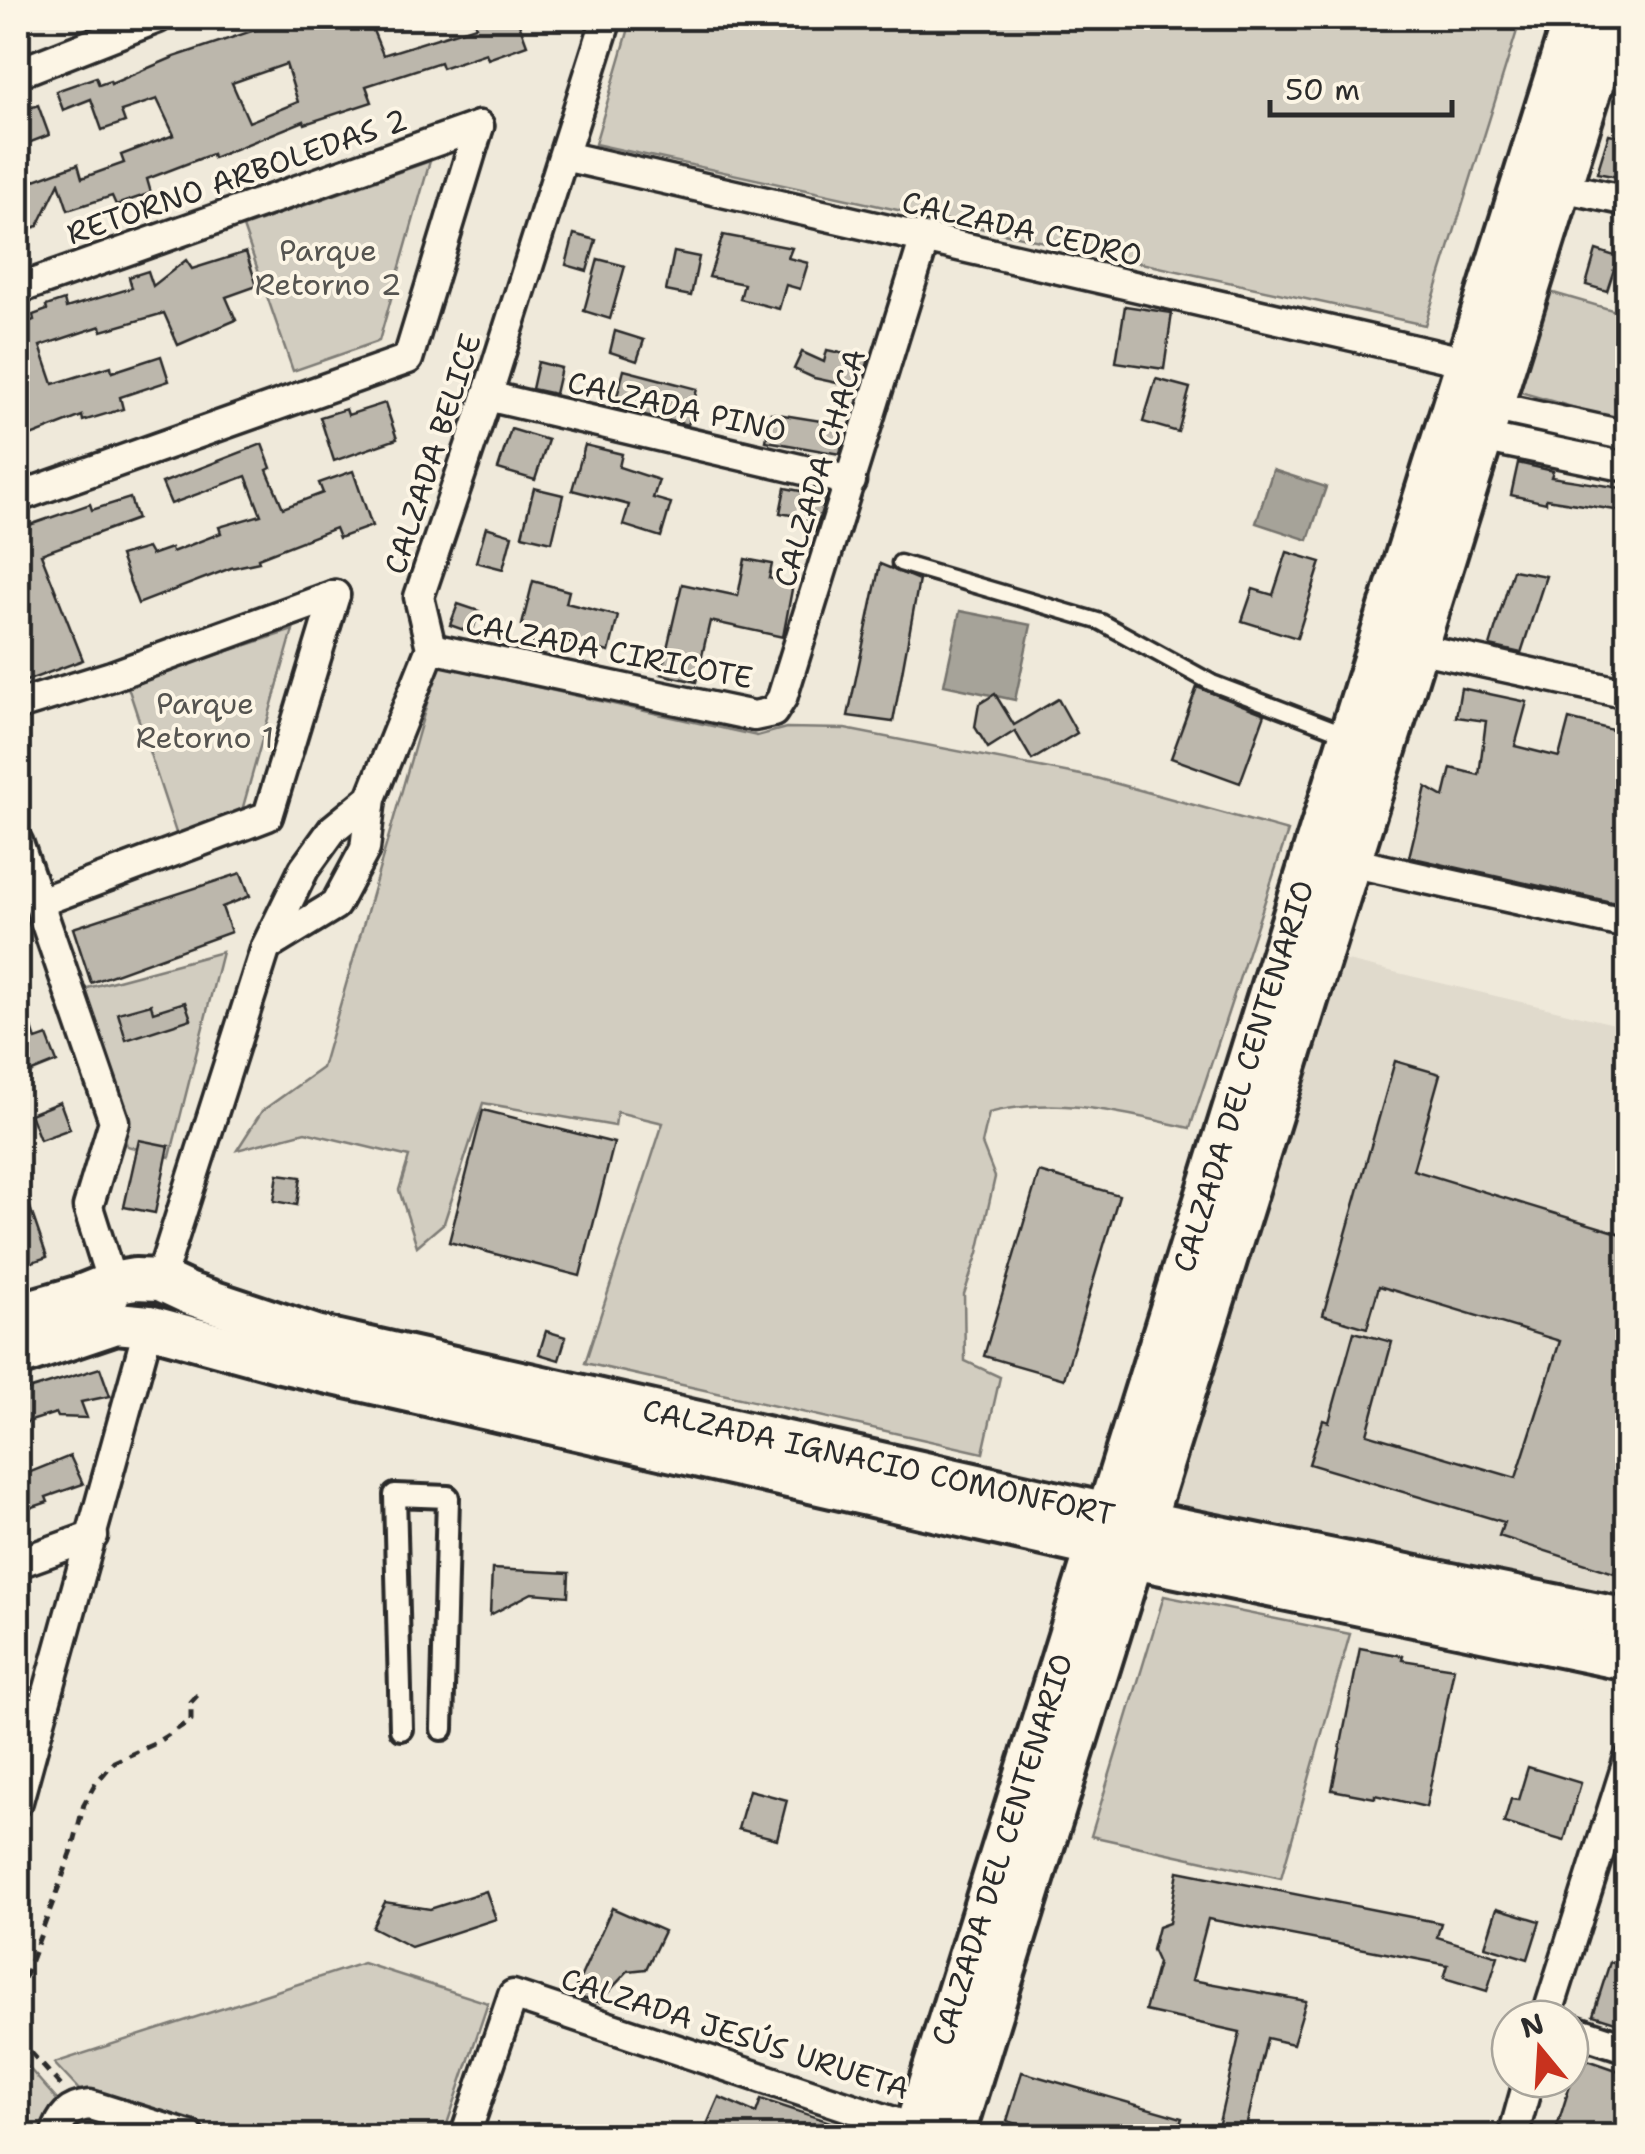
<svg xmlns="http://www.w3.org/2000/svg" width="1645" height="2154" font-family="'Shantell Sans',sans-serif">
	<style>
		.built { fill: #e0dacc }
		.green { fill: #d2cdc0; stroke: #7e7c76; stroke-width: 2.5 }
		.water { fill: #a6a399; stroke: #75736d; stroke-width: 2.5 }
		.building { fill: #bcb7ac; stroke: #2b2b2b; stroke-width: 2.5; fill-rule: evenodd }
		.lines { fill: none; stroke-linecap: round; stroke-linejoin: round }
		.service-casing { stroke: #2b2b2b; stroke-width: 21 }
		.pedestrian-casing { stroke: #2b2b2b; stroke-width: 28 }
		.minor-casing { stroke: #2b2b2b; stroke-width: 35 }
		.secondary-casing { stroke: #2b2b2b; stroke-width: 48 }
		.path { stroke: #2b2b2b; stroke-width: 5; stroke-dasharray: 10 8; stroke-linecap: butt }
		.service { stroke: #fcf5e5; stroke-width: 14 }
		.pedestrian { stroke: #fcf5e5; stroke-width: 20 }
		.minor { stroke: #fcf5e5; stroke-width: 28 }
		.secondary { stroke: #fcf5e5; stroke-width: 40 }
		.labels { text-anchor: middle; stroke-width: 8; stroke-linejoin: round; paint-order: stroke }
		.street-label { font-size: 30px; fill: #2b2b2b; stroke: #fcf5e5 }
		.park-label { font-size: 30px; fill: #555450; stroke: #fcf5e5 }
	</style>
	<rect width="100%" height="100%" fill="#efe9da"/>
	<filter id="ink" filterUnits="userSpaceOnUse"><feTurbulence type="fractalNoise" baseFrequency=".01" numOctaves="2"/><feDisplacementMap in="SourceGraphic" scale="20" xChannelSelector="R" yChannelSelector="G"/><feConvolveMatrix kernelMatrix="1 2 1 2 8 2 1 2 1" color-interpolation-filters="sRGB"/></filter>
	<g filter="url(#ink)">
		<polygon class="built" points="1339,959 1627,1027 1627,1606 1172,1507"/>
		<g class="green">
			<polygon points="632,18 1521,18 1425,325 595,144"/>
			<polygon points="430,161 379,341 293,371 243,227"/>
			<polygon points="1550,292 1626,314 1627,310 1627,423 1520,392"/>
			<polygon points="293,630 241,814 177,836 127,684"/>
			<path d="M438 665 757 736 786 728 845 729 1096 778 1288 831 1190 1128C1122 1113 1058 1095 989 1113L982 1144 995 1177 978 1253 964 1294 965 1361 1000 1377 983 1453 585 1363 663 1123 617 1112 615 1126 483 1103 444 1223 417 1246 399 1190 409 1157 305 1132 237 1150 262 1111 322 1068Z"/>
			<polygon points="222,952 170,1157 127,1146 84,989"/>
			<polygon points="1164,1596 1350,1634 1281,1878 1091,1836"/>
			<polygon points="363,1963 488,2003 443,2136 223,2136 82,2093 54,2063"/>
			<polygon points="28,2067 58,2101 46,2136 18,2136 18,2070"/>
			<polygon points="88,2119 143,2136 67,2136"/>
		</g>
		<g class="water">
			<polygon points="1273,470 1326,487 1308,540 1256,523"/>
			<polygon points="960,611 1031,625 1015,700 944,685"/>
		</g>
		<g class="building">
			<path d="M291 18H368L383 55 476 26 473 18H517L527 45 488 59 486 53 442 68 440 62 366 86 372 102 305 124 304 121 213 158 212 154 147 179 151 193 116 205 112 196 68 210 59 183 38 226 18 234V186L78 164 82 178 124 163 121 155 174 135 157 99 121 111 125 122 102 130 91 99 63 110 56 91 96 77 99 85 110 81 111 84 174 57ZM286 64 298 102 249 122 232 83Z"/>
			<polygon points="38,105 49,135 18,147 18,112"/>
			<polygon points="1609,134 1628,138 1628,179 1597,173"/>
			<polygon points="574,234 596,240 587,271 566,265"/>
			<polygon points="723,235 792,248 788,258 808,263 800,289 786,285 779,309 740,299 744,284 709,277"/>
			<polygon points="1596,250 1618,257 1607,291 1586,285"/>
			<polygon points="246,252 257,286 226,297 236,320 178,345 164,313 102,331 101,326 40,346 53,384 111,366 112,372 161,356 169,381 120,397 123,409 83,421 82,416 18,441 18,326 34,320 33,315 47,310 46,306 64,300 66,308 132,288 129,277 148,271 153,286 186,260 192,269"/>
			<polygon points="674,252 699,257 691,296 666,291"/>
			<polygon points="598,259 625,266 610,319 584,311"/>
			<polygon points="1125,306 1172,313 1164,369 1116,362"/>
			<polygon points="615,331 644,340 637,361 610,352"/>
			<polygon points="827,350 869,359 860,388 814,378 794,369 802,352 824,362"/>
			<polygon points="538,362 561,368 555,394 532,389"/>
			<polygon points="624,370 697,389 688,425 614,408"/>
			<polygon points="1156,379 1190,388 1178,432 1143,422"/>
			<polygon points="385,403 397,439 334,461 320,417 346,409 348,415"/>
			<polygon points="771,413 846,425 840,454 766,441"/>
			<polygon points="511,429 548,440 535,480 498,469"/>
			<polygon points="262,444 271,468 267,470 283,508 323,493 319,483 353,471 372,526 339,538 335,528 258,558 259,562 231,568 138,604 120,556 147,548 151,555 171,548 172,552 221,533 219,527 261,515 246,476 171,504 162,483"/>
			<polygon points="585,445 622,454 619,467 659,480 653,498 671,503 661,537 623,525 629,505 572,490"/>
			<polygon points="1518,463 1553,471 1551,477 1628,489 1628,512 1546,499 1546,503 1511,495"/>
			<polygon points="534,488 563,495 552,542 522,535"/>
			<polygon points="785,488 826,496 815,532 804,530 807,518 780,513"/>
			<polygon points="130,498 137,519 41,554 83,660 18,684 18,529 90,504 92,510"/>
			<polygon points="486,527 512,535 503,569 476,562"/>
			<polygon points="1287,552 1321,562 1297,638 1242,621 1253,589 1273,595"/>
			<polygon points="745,559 772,564 769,578 793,584 783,637 710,621 696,682 661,674 682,584 738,596"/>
			<polygon points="880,564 919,580 893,722 848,716"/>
			<polygon points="1513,570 1546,576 1521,653 1490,646"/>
			<polygon points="533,581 569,591 566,603 618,616 609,652 556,640 554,649 526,641 530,627 522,625"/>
			<polygon points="458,604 479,611 472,633 450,625"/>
			<polygon points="1197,687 1265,714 1240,783 1171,758"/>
			<polygon points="1461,688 1527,702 1515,746 1559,757 1569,719 1628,734 1625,905 1409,857 1426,787 1444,797 1451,768 1479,775 1486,721 1456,717"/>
			<polygon points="995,694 1014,725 1058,699 1077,733 1032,760 1015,731 988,748 975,727 979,704"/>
			<polygon points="241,873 250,896 222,907 231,932 91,983 73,928"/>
			<polygon points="22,995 36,1040 47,1036 57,1062 27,1074 18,1050 18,996"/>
			<polygon points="185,1002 191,1019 126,1040 118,1013 151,1004 153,1012"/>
			<polygon points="1395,1061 1440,1074 1413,1170 1628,1236 1628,1532 1614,1573 1499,1536 1504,1522 1309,1464 1323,1420 1329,1422 1354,1332 1392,1342 1367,1434 1516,1478 1560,1341 1379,1286 1367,1328 1323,1315"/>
			<polygon points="60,1102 70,1129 40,1140 30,1114"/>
			<polygon points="483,1110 614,1143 580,1276 449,1242"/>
			<polygon points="139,1140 169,1146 155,1213 124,1207"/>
			<polygon points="1039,1172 1119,1195 1064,1379 984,1356"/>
			<polygon points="278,1174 301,1177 297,1205 274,1201"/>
			<polygon points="18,1181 21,1181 47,1257 18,1267"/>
			<polygon points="546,1331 566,1337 559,1360 539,1354"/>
			<polygon points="100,1368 110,1396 81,1402 87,1418 58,1417 56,1413 18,1425 18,1393"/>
			<polygon points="70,1456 83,1484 46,1497 48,1502 18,1512 18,1477"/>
			<polygon points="492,1569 569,1573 568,1596 532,1593 490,1615"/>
			<polygon points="1360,1648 1403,1656 1402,1660 1454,1668 1426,1807 1375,1795 1375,1798 1332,1790"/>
			<polygon points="1528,1767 1581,1783 1564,1841 1504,1823 1511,1799 1518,1800"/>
			<polygon points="749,1790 787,1800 777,1839 738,1829"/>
			<polygon points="1178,1871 1441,1923 1437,1937 1498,1956 1487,1991 1444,1978 1448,1965 1208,1919 1192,1980 1306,2001 1293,2044 1267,2038 1244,2136 1216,2136 1240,2032 1145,2011 1158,1963 1152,1950 1158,1927 1169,1923"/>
			<polygon points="486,1891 496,1919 411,1947 372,1927 385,1902 430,1909"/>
			<polygon points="612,1908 664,1931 646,1969 628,1971 599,2002 572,1996"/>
			<polygon points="1497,1908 1540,1921 1528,1959 1485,1946"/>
			<polygon points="1610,1962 1628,1967 1628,2026 1593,2015"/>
			<polygon points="1579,2057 1628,2074 1628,2136 1554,2136"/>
			<polygon points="1022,2072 1182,2118 1176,2136 1061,2136 1007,2121"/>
			<polygon points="719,2097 756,2113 761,2099 863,2133 863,2136 702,2136"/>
		</g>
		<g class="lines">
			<defs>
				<polyline id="service" points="900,563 1101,622 1212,683 1349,735"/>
				<polyline id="pedestrian" points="401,1729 395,1495 448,1497 442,1729"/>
				<g id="minor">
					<polyline points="18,73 158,18"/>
					<polyline points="564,156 1467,362"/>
					<polyline points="1561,187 1628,201"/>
					<polyline points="18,289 479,126"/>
					<polyline points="487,396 851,481"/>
					<polyline points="1477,403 1628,436"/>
					<polyline points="1467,434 1628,467"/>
					<polyline points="18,497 408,359 479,126"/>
					<polyline points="431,648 754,716 773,712 782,698 924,241"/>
					<polyline points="1417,648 1628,694"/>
					<polyline points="18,705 112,676 335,595"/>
					<polyline points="18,842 114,1121 88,1207 112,1283 114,1297"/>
					<polyline points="1350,862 1628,924"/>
					<polyline points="40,902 268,816 335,595"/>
					<polyline points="266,947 335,905 365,849 371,798"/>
					<polyline points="160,1280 266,947 304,869 333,829 371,798 431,648 419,597 487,396 607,18"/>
					<polyline points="18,1563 93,1536"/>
					<polyline points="18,1801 149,1326"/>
					<polyline points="1546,2019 1628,1761"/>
					<polyline points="1570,2029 1628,2048"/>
					<path d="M55 2136C61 2117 68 2107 90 2105L189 2136"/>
					<polyline points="465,2136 513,1995 930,2134"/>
					<polyline points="1513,2136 1529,2079"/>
				</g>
				<g id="secondary">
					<path id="s1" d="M18 1314 77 1297 112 1283 135 1279 160 1280 190 1294 316 1336 1107 1514 1628 1620"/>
					<polyline points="18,1356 116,1323 149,1326 281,1362 1097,1547 1133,1558 1628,1660"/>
					<path id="s2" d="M913 2136 1574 18"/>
					<polyline points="953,2136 1613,18"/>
				</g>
			</defs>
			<use href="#service" class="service-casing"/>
			<use href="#pedestrian" class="pedestrian-casing"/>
			<use href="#minor" class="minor-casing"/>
			<use href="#secondary" class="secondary-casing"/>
			<g class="path">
				<polyline points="18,1995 72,1851 84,1804 95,1784 114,1762 154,1744 191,1720 191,1702 203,1689"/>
				<polyline points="18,2038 62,2087"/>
			</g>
			<use href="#service" class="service"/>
			<use href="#pedestrian" class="pedestrian"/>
			<use href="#minor" class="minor"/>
			<use href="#secondary" class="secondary"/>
		</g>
	</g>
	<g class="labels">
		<g class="street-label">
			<text transform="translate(237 177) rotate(-19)" y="10">RETORNO ARBOLEDAS 2</text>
			<text transform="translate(1022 229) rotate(13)" y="10">CALZADA CEDRO</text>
			<text transform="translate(677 407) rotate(13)" y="10">CALZADA PINO</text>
			<text transform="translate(433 454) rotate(-72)" y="10">CALZADA BELICE</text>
			<text transform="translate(820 468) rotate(-73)" y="10">CALZADA CHACA</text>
			<text transform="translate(609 651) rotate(11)" y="10">CALZADA CIRICOTE</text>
			<text dy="10" stroke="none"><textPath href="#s2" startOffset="1110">CALZADA DEL CENTENARIO</textPath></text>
			<text dy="10" stroke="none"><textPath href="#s1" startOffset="890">CALZADA IGNACIO COMONFORT</textPath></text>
			<text dy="10" stroke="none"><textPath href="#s2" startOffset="300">CALZADA DEL CENTENARIO</textPath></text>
			<text transform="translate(735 2034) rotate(18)" y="10">CALZADA JESÚS URUETA</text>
		</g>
		<g class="park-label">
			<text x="328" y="261">Parque<tspan x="328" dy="34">Retorno 2</tspan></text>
			<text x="205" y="714">Parque<tspan x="205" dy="34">Retorno 1</tspan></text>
		</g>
	</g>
	<rect width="1645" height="2154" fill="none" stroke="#fcf5e5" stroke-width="60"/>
	<rect x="30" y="30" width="1585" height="2094" fill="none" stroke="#2b2b2b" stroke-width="4" filter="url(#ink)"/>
	<g transform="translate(1540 2049) rotate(342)"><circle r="48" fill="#fcf5e5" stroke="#a8a49b" stroke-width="2.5"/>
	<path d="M0-8L18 38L0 25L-18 38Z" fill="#c8321e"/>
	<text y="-15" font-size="28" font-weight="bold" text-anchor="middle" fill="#2b2b2b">N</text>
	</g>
	<path d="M1270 100v15h182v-15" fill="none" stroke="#2b2b2b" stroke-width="5"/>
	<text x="1285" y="100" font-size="30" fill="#2b2b2b" stroke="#fcf5e5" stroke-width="8" paint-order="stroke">50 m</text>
</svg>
